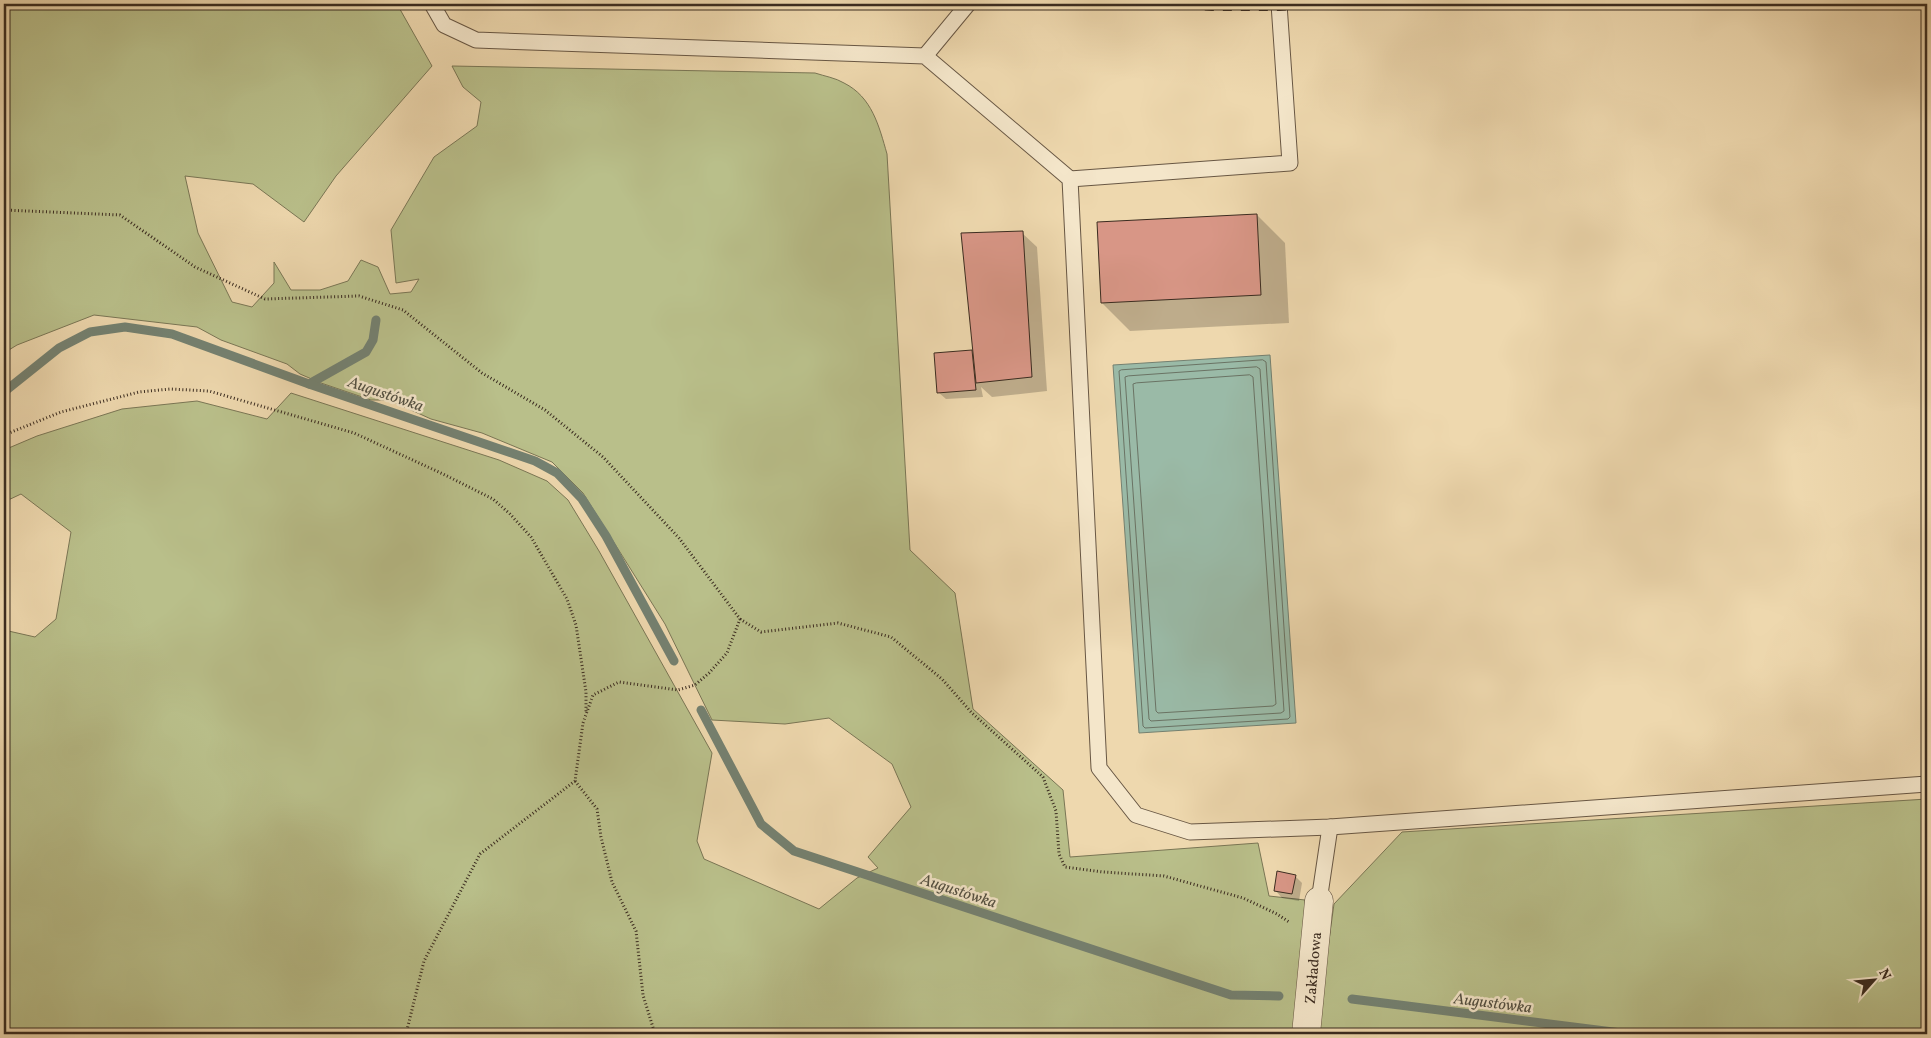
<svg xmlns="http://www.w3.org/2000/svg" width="1931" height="1038" font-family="Vollkorn,serif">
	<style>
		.green { fill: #b9bf8a; stroke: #7a7655 }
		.water { fill: #9abaa7; stroke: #748171 }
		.shadow { fill: #0003 }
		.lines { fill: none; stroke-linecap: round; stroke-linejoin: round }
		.shore { stroke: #6a7364; stroke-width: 1 }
		.stream { stroke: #748171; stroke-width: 9 }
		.building { fill: #d89686; stroke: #3b2c20 }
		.service-casing { stroke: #685744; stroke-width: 17 }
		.minor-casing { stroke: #685744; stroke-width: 29 }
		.path { stroke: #3b2c20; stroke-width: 3; stroke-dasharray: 1 2.5; stroke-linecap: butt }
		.service { stroke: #f4e6ca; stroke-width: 15 }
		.minor { stroke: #f4e6ca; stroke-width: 28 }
		.rail { stroke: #3b2c20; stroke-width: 4; stroke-dasharray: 9 9; stroke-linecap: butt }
		.labels { text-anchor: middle; stroke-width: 5; stroke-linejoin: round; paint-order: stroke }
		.street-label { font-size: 15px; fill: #3b2c20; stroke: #f4e6ca }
		.water-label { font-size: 16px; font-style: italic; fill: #535042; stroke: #f4e6ca }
	</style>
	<rect width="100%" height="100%" fill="#eed8ae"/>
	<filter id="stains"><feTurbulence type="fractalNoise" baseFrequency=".004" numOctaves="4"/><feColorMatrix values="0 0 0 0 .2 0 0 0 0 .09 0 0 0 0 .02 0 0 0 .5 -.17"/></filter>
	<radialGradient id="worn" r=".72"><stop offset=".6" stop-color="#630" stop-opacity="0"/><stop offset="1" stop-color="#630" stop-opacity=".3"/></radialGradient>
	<g class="green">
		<path d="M4 4H397L432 66 336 176 304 222 253 184 185 176 198 233 232 302 252 307 274 283V262L291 290H320L348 281 361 260 378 267 390 294 411 292 419 279 396 283 391 230 434 157 477 126 481 102 463 87 452 66 815 73C824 76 836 78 844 83 872 97 879 126 887 154L910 550 955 593 973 709 1063 790 1070 857 1258 843 1269 896 1305 900 1300 1016 1297 1034H4V630L35 637 56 619 71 532 21 494 4 502V450L37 436 122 409 197 401 267 419 291 393 499 460 547 481 568 500 599 551 712 753 697 841 704 859 819 909 857 878 878 868 868 857 911 807 892 764 829 718 785 724 712 720 665 624 583 493 552 462 482 433 431 419 389 400H371L321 383 300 374 287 364 221 340 197 327 94 315 17 345 4 353Z"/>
		<polygon points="1927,799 1927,1034 1316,1034 1334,904 1402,832"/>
	</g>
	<polygon class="water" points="1270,355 1296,723 1139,733 1113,365"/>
	<g class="shadow">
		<polygon points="1257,215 1285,243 1289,323 1130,331 1102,303"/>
		<polygon points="1022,233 1037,247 1047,391 992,397 981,387 983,397 946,399 938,392 971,352 974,355"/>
		<polygon points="1295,876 1302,883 1299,901 1282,898 1275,890"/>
	</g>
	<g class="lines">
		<g class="shore">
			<polygon points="1263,360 1266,362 1290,717 1288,719 1145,728 1143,726 1119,371 1121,370"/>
			<polygon points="1257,367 1260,369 1284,711 1281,713 1151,721 1149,719 1125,377 1128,376"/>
			<polygon points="1250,375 1253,377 1276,704 1273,706 1158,713 1156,711 1133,384 1136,383"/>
		</g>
		<g class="stream">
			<polyline points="309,384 366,352 373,340 376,320"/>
			<polyline points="4,392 59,348 90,332 125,327 172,334 309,384 535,461 557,473 582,499 606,536 674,661"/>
			<polyline points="701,710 761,824 794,851 1231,995 1279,996"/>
			<polyline points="1352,999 1629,1034"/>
		</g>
	</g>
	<g class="building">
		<polygon points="1257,214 1261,295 1101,303 1097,222"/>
		<polygon points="1023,231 1032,377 976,383 961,233"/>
		<polygon points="972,350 976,390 937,393 934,353"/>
		<polygon points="1277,871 1296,875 1292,894 1274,891"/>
	</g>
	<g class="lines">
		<defs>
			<g id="service">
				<polyline points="432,4 444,25 476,40 925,56 1070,179 1099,768 1136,815 1190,832 1330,827 1927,784"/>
				<polyline points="925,56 968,4"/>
				<polyline points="1070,179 1290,163 1279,4"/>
				<polyline points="1319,901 1330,827"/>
			</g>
			<polyline id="minor" points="1306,1034 1319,901"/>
		</defs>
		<use href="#service" class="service-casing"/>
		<use href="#minor" class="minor-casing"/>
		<g class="path">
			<polyline points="4,210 120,215 195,267 265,299 359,296 403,310 482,373 545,410 603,457 679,538 740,619 727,653 709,673 695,685 678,690 619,682 593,695 583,723 575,781 480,854 424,961 406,1034"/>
			<polyline points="4,435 61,412 139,392 170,389 209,391 354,433 443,474 493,499 510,514 531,537 567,599 576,625 586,692 586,713"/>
			<polyline points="740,619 761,632 838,623 891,637 942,679 972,713 1043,777 1056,811 1059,854 1065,867 1103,872 1164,876 1243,898 1277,914 1289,922"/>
			<polyline points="575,781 597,809 601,837 612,882 636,931 643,995 655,1034"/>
		</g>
		<use href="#service" class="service"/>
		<use href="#minor" class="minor"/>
		<polyline class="rail" points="1133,4 1212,9 1279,9 1363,4"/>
	</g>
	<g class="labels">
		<g class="street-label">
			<text transform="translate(1313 968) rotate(-85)" y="5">Zakładowa</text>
		</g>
		<g class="water-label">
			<text transform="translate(386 393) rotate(19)" y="6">Augustówka</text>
			<text transform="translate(959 890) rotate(18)" y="6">Augustówka</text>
			<text transform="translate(1493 1002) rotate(7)" y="6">Augustówka</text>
		</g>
	</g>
	<rect width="1931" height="1038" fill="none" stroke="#eed8ae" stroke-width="20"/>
	<rect x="5" y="5" width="1921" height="1028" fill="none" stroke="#3b2c20" stroke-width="2.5"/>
	<rect x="10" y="10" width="1911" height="1018" fill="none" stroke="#3b2c20"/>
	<g transform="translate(1874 980) rotate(63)" stroke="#f4e6ca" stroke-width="4" paint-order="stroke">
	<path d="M0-4L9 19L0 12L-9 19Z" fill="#3b2c20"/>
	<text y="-8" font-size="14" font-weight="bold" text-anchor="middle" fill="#3b2c20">N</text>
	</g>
	<rect width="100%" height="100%" filter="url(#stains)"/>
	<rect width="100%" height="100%" fill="url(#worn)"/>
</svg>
